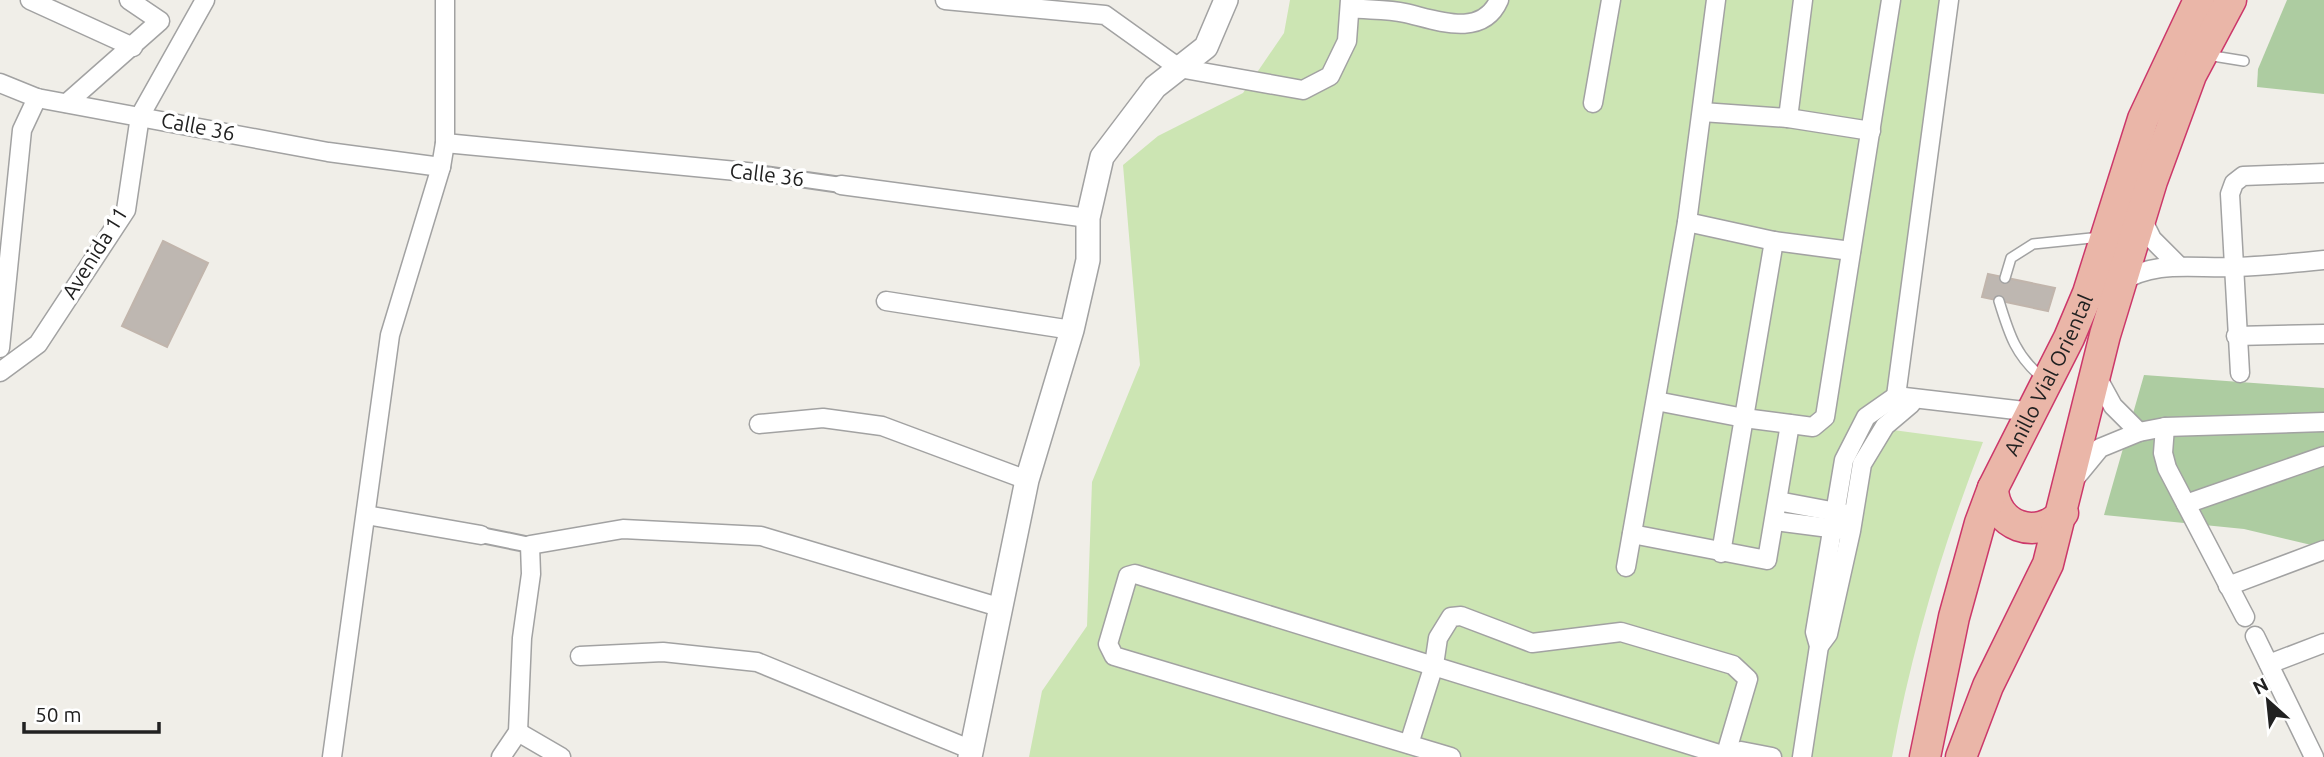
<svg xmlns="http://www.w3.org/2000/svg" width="2324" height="757" font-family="Ubuntu,sans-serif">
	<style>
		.grass { fill: #cce5b3 }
		.forest { fill: #adcca1 }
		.building { fill: #beb7b1; stroke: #c1b5ac; stroke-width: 2 }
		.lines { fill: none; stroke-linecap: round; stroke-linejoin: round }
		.service-casing { stroke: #a2a2a2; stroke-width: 12 }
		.pedestrian-casing { stroke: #a2a2a2; stroke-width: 18 }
		.minor-casing { stroke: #a2a2a2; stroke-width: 21 }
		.tertiary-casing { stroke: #a2a2a2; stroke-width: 26 }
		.trunk-casing { stroke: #cc386a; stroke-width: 33 }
		.service { stroke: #fff; stroke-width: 9 }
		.pedestrian { stroke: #fff; stroke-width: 14 }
		.minor { stroke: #fff; stroke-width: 18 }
		.tertiary { stroke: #fff; stroke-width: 23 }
		.trunk { stroke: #eab6a8; stroke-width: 30 }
		.labels { text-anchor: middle; stroke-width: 7; stroke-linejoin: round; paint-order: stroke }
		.street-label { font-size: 21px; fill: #212121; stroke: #fff }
	</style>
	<rect width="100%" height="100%" fill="#f0eee8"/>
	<path class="grass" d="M1290 0H1940L1893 430 1983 442C1943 544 1912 648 1892 757H1029L1042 691 1087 626 1092 482 1140 365 1123 165 1158 136 1243 93 1284 33Z"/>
	<g class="forest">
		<polygon points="2287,0 2324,0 2324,94 2257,87 2258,69"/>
		<polygon points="2144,375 2324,388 2324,548 2244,529 2104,515"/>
	</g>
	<g class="building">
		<polygon points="163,241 208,263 167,347 122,326"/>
		<polygon points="1988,274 2055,288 2048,311 1982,297"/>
	</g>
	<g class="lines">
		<defs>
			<g id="service">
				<polyline points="2207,55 2244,61"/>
				<polyline points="2005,278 2011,258 2033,244 2101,237"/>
				<path d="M1999 301C2009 334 2016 357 2044 379"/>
			</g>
			<g id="pedestrian">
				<polyline points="757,173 841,185"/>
				<polyline points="481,535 530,545"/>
			</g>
			<g id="minor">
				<polyline points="30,0 133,47"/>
				<polyline points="945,0 1105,15 1179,68 1303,90 1330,76 1347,41 1350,0"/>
				<path d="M1350 8C1368 10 1388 9 1405 13 1436 20 1482 39 1499 0"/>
				<polyline points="0,83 37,98 328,152 441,167"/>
				<polyline points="67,103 160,21 129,0"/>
				<polyline points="1593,103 1611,0"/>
				<polyline points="1702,112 1788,118 1871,131"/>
				<polyline points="1788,118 1803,0"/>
				<polyline points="445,143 757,173"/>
				<polyline points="841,185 1088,218"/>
				<polyline points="2141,217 2152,239 2179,266"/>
				<polyline points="1687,222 1774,241 1851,251"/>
				<path d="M2119 283C2155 259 2195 269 2236 267 2265 266 2295 263 2324 260"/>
				<polyline points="886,301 1072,330"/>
				<polyline points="2236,336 2324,334"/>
				<polyline points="0,348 22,130 37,98"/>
				<polyline points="0,372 38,344 126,210 140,116 205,0"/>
				<polyline points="2240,373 2230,194 2234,183 2243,176 2324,173"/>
				<polyline points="2096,375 2113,406 2139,432"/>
				<polyline points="1656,401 1744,418 1813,427 1825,417 1891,0"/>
				<polyline points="1901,411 1896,396 1949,0"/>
				<polyline points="759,424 823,418 882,426 1027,480"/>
				<polyline points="2165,427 2163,453 2167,468 2245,617"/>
				<polyline points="2077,476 2100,448 2139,432 2165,427 2324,422"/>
				<polyline points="1778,501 1847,514"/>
				<polyline points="2186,504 2324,456"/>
				<polyline points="366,515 481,535"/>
				<polyline points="1775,521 1845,530"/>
				<polyline points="1632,534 1767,560 1790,424"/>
				<polyline points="1721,553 1774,241"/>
				<polyline points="1626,567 1687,222 1716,0"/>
				<polyline points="2228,586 2324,550"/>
				<polyline points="2255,636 2314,757"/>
				<polyline points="1819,646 1828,634 1851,531 1862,464 1885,426 1911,404"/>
				<polyline points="580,656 663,652 757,662 972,750"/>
				<polyline points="2269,664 2324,643"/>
				<polyline points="518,732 561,757"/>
				<polyline points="1409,744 1434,665 1438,638 1451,617 1461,616 1532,643 1621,632 1733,665 1748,679 1725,757"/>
				<polyline points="1726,755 1741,751 1772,757"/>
				<polyline points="332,757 390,335 441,167 445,143 445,0"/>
				<polyline points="501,757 518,732 522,638 531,574 530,545 623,529 761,536 1002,608"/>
				<polyline points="1451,757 1114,656 1108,644 1128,576 1135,574 1729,757"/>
				<polyline points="1802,757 1819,646 1815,632 1844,460 1866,417 1896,396 2033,412"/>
			</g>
			<polyline id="tertiary" points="970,757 1027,480 1072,330 1088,260 1088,218 1102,157 1155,87 1206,47 1226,0"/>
			<g id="trunk">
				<path d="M1993 488C1994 526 2037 542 2063 513"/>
				<path id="s1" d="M1925 757 1954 617 1980 523 1993 488 2069 338 2088 293 2143 119 2199 0"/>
				<polyline points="1961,757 1988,686 2048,564 2105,335 2152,181 2191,75 2231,0"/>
			</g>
		</defs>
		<use href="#service" class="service-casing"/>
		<use href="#pedestrian" class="pedestrian-casing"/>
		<use href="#minor" class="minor-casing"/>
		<use href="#tertiary" class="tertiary-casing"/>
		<use href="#trunk" class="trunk-casing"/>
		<use href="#service" class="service"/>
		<use href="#pedestrian" class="pedestrian"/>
		<use href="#minor" class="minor"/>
		<use href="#tertiary" class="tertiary"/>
		<use href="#trunk" class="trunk"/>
	</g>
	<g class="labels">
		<g class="street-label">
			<text transform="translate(198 127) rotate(11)" y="7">Calle 36</text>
			<text transform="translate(767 175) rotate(7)" y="7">Calle 36</text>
			<text transform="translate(95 253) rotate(-58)" y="7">Avenida 11</text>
			<text dy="7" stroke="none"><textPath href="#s1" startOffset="404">Anillo Vial Oriental</textPath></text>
		</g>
	</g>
	<g transform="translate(2268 701) rotate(333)" stroke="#ffffff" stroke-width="5" paint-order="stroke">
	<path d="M0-5L12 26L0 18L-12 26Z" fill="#212121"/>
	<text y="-10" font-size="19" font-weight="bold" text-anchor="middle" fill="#212121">N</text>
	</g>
	<path d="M24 722v10h135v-10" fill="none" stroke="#212121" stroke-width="3.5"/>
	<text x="35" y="722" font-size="21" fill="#212121" stroke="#ffffff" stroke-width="5" paint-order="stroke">50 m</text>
</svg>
